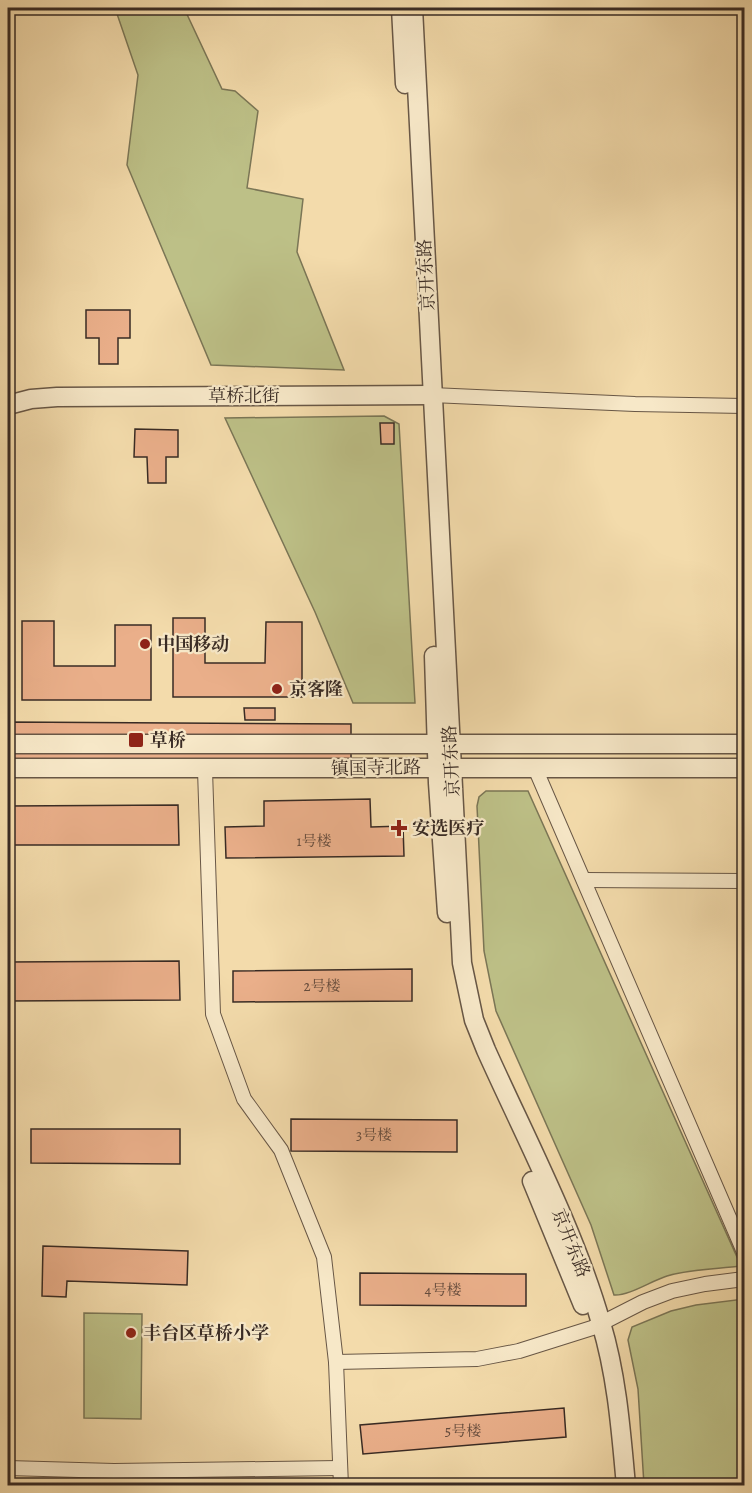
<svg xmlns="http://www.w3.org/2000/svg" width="752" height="1493" font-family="Alegreya,'Noto Serif SC',serif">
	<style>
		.green { fill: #bdc087; stroke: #7b7656; stroke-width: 1.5 }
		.building { fill: #eaaf8a; stroke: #392b24; stroke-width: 1.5 }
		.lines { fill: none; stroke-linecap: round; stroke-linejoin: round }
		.minor-casing { stroke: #685746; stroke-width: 16 }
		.tertiary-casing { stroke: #685746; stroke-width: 21 }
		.minor { stroke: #f7e8c8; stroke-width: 14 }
		.tertiary { stroke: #f7e8c8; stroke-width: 18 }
		.poi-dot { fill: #8f2418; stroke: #f7e8c8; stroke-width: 2 }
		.labels { text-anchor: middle; stroke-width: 4.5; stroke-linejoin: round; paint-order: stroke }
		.number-label { font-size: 15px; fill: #654c3e }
		.street-label { font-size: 18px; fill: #392b24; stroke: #f7e8c8 }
		.poi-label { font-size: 18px; font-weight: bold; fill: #392b24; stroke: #f7e8c8; text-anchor: start }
	</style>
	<rect width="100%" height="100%" fill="#f3dbab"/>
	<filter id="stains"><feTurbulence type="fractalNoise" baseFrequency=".00333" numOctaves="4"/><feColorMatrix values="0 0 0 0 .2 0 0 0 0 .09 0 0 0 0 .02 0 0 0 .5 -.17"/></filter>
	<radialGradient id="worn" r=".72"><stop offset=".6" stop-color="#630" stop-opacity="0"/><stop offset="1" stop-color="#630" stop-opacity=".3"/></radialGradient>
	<g class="green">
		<polygon points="115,8 184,8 222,89 235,91 258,111 247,188 303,199 297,252 344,370 211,365 127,165 138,75"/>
		<polygon points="384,416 399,424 415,703 353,703 315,612 225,418"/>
		<path d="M486 791H528L741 1266C716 1269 690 1269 667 1276 651 1281 629 1296 614 1295L591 1225 496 1011 484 951 477 806 479 797Z"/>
		<polygon points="744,1299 744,1485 644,1485 638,1389 628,1340 632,1327 671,1311 696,1305"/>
		<polygon points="84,1313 142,1314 141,1419 84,1418"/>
	</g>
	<g class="building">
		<polygon points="86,310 130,310 130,338 118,338 118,364 99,364 99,338 86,338"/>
		<polygon points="380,423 394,423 394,444 381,444"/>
		<polygon points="135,429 178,430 178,457 166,457 166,483 148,483 147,457 134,457"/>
		<polygon points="173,618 205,618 205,663 265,663 266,622 302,622 302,697 173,697"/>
		<polygon points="22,621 54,621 54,666 115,666 115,625 151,625 151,700 22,700"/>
		<polygon points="244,708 275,708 275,720 245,720"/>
		<polygon points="8,722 351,724 351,764 8,762"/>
		<polygon points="370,799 371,827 403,826 404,856 226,858 225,827 264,826 264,801"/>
		<polygon points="178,805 179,845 8,845 8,806"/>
		<polygon points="179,961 180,1000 8,1001 8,962"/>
		<polygon points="412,969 412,1001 233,1002 233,971"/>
		<polygon points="291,1119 457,1120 457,1152 291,1151"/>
		<polygon points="31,1129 180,1129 180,1164 31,1163"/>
		<polygon points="43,1246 188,1251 187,1285 67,1281 66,1297 42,1296"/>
		<polygon points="360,1273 526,1274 526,1306 360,1305"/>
		<polygon points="564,1408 566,1437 363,1454 360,1425"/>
	</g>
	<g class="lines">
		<defs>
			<g id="minor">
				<polyline points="432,395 635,404 744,406"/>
				<polyline points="535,768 744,1252"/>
				<polyline points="205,770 213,1014 244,1099 281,1150 324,1257 336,1362 477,1359 519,1351 592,1328 643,1302 672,1291 705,1284 744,1279"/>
				<polyline points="584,880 743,881"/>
				<polyline points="336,1362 341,1486"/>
				<polyline points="8,1468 114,1471 339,1468"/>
			</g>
			<g id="tertiary">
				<polyline points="401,8 405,84"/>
				<path d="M413 8 462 963 474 1020 486 1050C526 1139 574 1229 601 1323 617 1376 621 1431 626 1486"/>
				<polyline points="8,405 31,399 57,397 432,395"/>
				<polyline points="434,656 438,783 447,913"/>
				<polyline points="8,744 744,744"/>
				<polyline points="8,768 744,768"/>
				<polyline points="532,1181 583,1305"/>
			</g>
		</defs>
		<use href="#minor" class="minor-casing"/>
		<use href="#tertiary" class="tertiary-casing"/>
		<use href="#minor" class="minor"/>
		<use href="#tertiary" class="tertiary"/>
	</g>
	<g class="poi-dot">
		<circle cx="145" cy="644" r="6"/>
		<circle cx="277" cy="689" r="6"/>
		<rect x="128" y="732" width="16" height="16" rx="3"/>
		<path d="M396 819h6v6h6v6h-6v6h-6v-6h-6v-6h6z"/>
		<circle cx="131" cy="1333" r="6"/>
	</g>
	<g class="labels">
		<g class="number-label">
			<text x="314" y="846">1号楼</text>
			<text x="322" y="991">2号楼</text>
			<text x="374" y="1140">3号楼</text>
			<text x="443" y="1295">4号楼</text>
			<text x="463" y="1436">5号楼</text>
		</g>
		<g class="street-label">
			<text transform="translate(426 275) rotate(-93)" y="6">京开东路</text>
			<text x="244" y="402">草桥北街</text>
			<text transform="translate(451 761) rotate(-93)" y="6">京开东路</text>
			<text transform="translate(376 768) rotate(-1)" y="6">镇国寺北路</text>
			<text transform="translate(571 1243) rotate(68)" y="6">京开东路</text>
		</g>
		<g class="poi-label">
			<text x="157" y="650">中国移动</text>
			<text x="289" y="695">京客隆</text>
			<text x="150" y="746">草桥</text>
			<text x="412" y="834">安选医疗</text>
			<text x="143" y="1339">丰台区草桥小学</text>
		</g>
	</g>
	<rect width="752" height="1493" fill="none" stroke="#f3dbab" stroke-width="30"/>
	<rect x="9" y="9" width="734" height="1475" fill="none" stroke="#392b24" stroke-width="3"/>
	<rect x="15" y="15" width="722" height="1463" fill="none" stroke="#392b24" stroke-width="1.5"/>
	<rect width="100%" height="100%" filter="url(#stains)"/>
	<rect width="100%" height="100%" fill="url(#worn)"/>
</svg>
